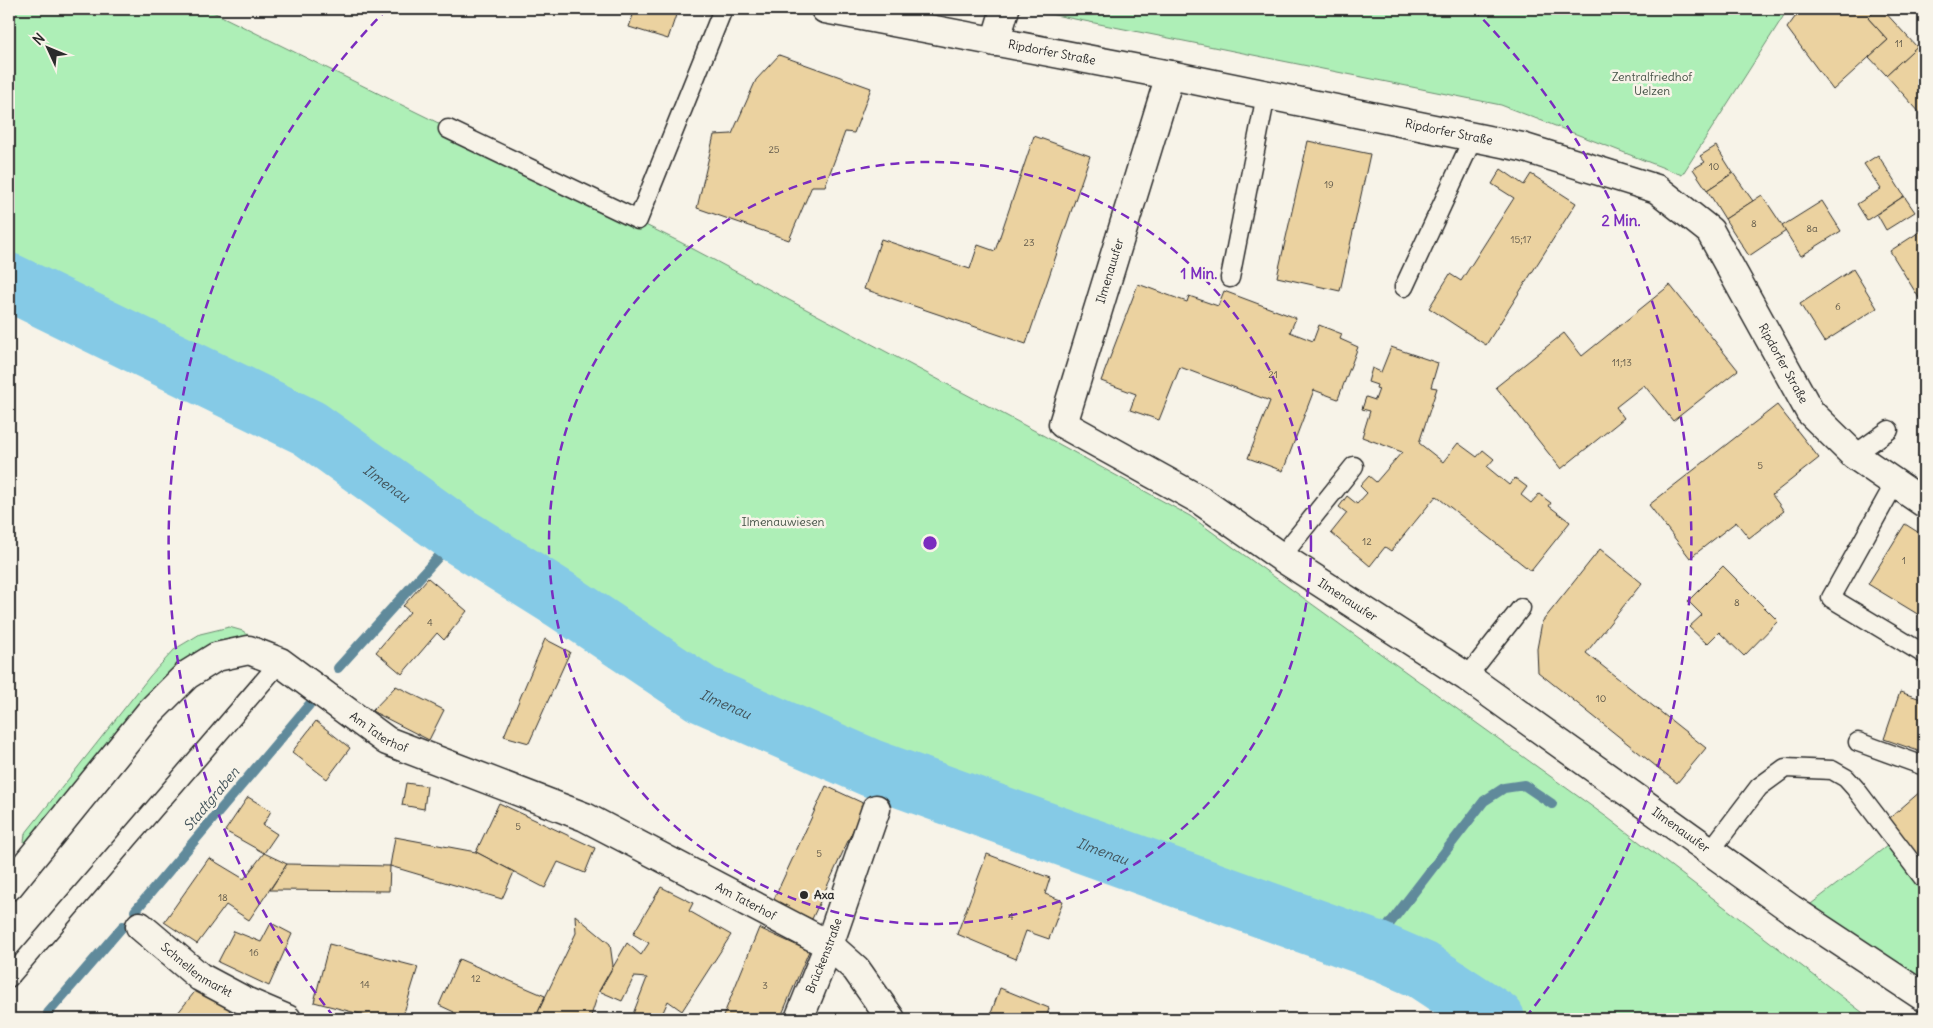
<svg xmlns="http://www.w3.org/2000/svg" width="1933" height="1028" font-family="Delius,sans-serif">
	<style>
		.green { fill: #aeefb7; stroke: #6c8d71 }
		.lines { fill: none; stroke-linecap: round; stroke-linejoin: round }
		.stream { stroke: #618a9b; stroke-width: 10 }
		.river { stroke: #85cae6; stroke-width: 58 }
		.building { fill: #ebd2a0; stroke: #2b2b2b }
		.service-casing { stroke: #2b2b2b; stroke-width: 21 }
		.minor-casing { stroke: #2b2b2b; stroke-width: 31 }
		.service { stroke: #f7f3e8; stroke-width: 18 }
		.minor { stroke: #f7f3e8; stroke-width: 28 }
		.ring { fill: none; stroke: #7b2cbf; stroke-width: 2.5; stroke-dasharray: 9 6 }
		.poi-dot { fill: #2b2b2b; stroke: #f7f3e8; stroke-width: 2 }
		.labels { text-anchor: middle; stroke-width: 5; stroke-linejoin: round; paint-order: stroke }
		.number-label { font-size: 10px; fill: #5b5548 }
		.street-label { font-size: 12px; fill: #2b2b2b; stroke: #f7f3e8 }
		.park-label { font-size: 12px; fill: #455247; stroke: #f7f3e8 }
		.poi-label { font-size: 12px; font-weight: bold; fill: #2b2b2b; stroke: #f7f3e8; text-anchor: start }
		.water-label { font-size: 14px; font-style: italic; fill: #42535a; stroke: #f7f3e8 }
		.centre { fill: #7b2cbf; stroke: #f7f3e8; stroke-width: 2.5 }
		.ring-label { font-size: 15px; text-anchor: middle; font-weight: bold; fill: #7b2cbf; stroke: #f7f3e8; stroke-width: 5; stroke-linejoin: round; paint-order: stroke }
	</style>
	<rect width="100%" height="100%" fill="#f7f3e8"/>
	<filter id="ink" filterUnits="userSpaceOnUse"><feTurbulence type="fractalNoise" baseFrequency=".02" numOctaves="2"/><feDisplacementMap in="SourceGraphic" scale="10" xChannelSelector="R" yChannelSelector="G"/><feConvolveMatrix kernelMatrix="1 2 1 2 8 2 1 2 1" color-interpolation-filters="sRGB"/></filter>
	<g filter="url(#ink)">
		<g class="green">
			<polygon points="9,9 207,9 680,242 1037,432 1190,516 1608,818 1871,1019 1452,1019 1381,976 893,798 675,691 563,601 458,535 304,426 9,282"/>
			<polygon points="1025,9 1788,9 1682,175 1501,105"/>
			<polygon points="229,627 243,631 269,650 229,649 27,848 24,842 25,834 150,676 175,649 200,634"/>
			<polygon points="1887,846 1924,895 1924,987 1807,907"/>
		</g>
		<g class="lines">
			<g class="stream">
				<polyline points="338,668 458,535"/>
				<polyline points="135,911 309,705"/>
				<polyline points="1371,948 1484,801 1504,788 1524,785 1552,804"/>
				<polyline points="48,1013 123,926"/>
			</g>
			<path class="river" id="s1" d="M9 282 309 428 458 535 563 601 702 694 871 768 1371 948 1422 970 1496 1019"/>
		</g>
		<g class="building">
			<polygon points="635,9 678,9 668,39 629,27"/>
			<polygon points="1801,9 1877,9 1868,18 1888,40 1833,90 1787,28"/>
			<polygon points="1877,9 1882,9 1917,47 1886,75 1869,57 1888,40 1868,18"/>
			<polygon points="1924,40 1924,111 1921,114 1886,75"/>
			<polygon points="779,55 871,88 854,133 845,132 825,186 812,186 789,240 697,208 714,135 732,134 756,80"/>
			<polygon points="1034,136 1090,156 1026,344 864,289 881,239 970,269 978,245 995,251"/>
			<polygon points="1308,141 1370,154 1340,291 1277,277"/>
			<polygon points="1716,146 1733,173 1707,190 1693,169 1705,162 1700,156"/>
			<polygon points="1878,155 1904,196 1867,220 1857,204 1881,189 1864,164"/>
			<polygon points="1501,169 1524,185 1531,174 1576,203 1486,345 1429,308 1450,274 1461,281 1514,198 1492,184"/>
			<polygon points="1733,173 1753,201 1725,219 1707,190"/>
			<polygon points="1762,195 1786,231 1749,256 1725,219"/>
			<polygon points="1904,196 1915,212 1886,230 1877,214"/>
			<polygon points="1822,201 1841,231 1801,256 1782,226"/>
			<polygon points="1924,229 1924,295 1919,298 1890,251"/>
			<polygon points="1853,269 1877,308 1824,342 1800,304"/>
			<polygon points="1138,284 1187,302 1189,296 1218,306 1224,291 1296,318 1290,332 1313,341 1319,325 1342,334 1340,339 1358,347 1338,399 1314,390 1283,471 1248,458 1270,401 1180,367 1159,420 1130,410 1136,394 1101,381"/>
			<polygon points="1670,285 1738,370 1673,421 1644,385 1616,407 1624,418 1561,469 1496,387 1564,333 1582,356"/>
			<polygon points="1391,347 1438,363 1431,387 1437,388 1419,443 1443,462 1458,443 1477,457 1483,450 1494,459 1487,467 1509,485 1515,478 1527,487 1521,495 1531,503 1539,494 1551,503 1549,506 1570,522 1531,571 1436,496 1391,551 1385,547 1370,566 1331,533 1347,513 1339,507 1347,496 1357,504 1367,493 1360,486 1369,476 1376,482 1402,452 1362,437 1370,411 1362,409 1366,397 1375,400 1379,389 1376,388 1377,385 1368,382 1372,368 1381,372"/>
			<polygon points="1777,405 1819,458 1772,495 1784,511 1749,538 1736,522 1690,558 1649,505"/>
			<polygon points="1905,524 1924,536 1924,618 1868,584"/>
			<polygon points="1600,549 1642,583 1586,653 1706,748 1677,783 1538,672 1537,649 1542,622"/>
			<polygon points="1723,566 1778,621 1744,656 1719,632 1707,644 1689,627 1702,615 1688,601"/>
			<polygon points="428,578 467,611 444,640 437,633 402,674 376,652 410,612 403,606"/>
			<polygon points="545,639 570,652 529,743 504,736"/>
			<polygon points="396,686 444,710 429,740 372,711"/>
			<polygon points="1900,692 1924,700 1924,753 1884,739"/>
			<polygon points="316,721 350,748 327,779 292,752"/>
			<polygon points="406,783 427,786 424,809 402,805"/>
			<polygon points="826,786 865,804 812,919 773,901"/>
			<polygon points="1921,791 1924,794 1924,868 1885,822"/>
			<polygon points="248,797 271,811 263,825 277,834 264,853 225,831"/>
			<polygon points="499,803 595,848 585,873 558,862 545,888 476,852"/>
			<polygon points="395,837 476,852 514,872 502,899 390,866"/>
			<polygon points="264,853 287,864 249,920 226,905 197,944 164,922 209,858 244,879"/>
			<polygon points="987,854 1050,878 1045,894 1063,901 1049,939 1026,931 1016,959 957,934"/>
			<polygon points="287,864 390,866 389,891 270,890"/>
			<polygon points="661,887 693,903 689,911 731,935 682,1011 668,1001 660,1019 631,1019 647,978 634,977 622,1001 599,991 627,943 641,955 649,943 633,934"/>
			<polygon points="575,915 610,944 613,966 599,991 590,1019 554,1019 538,1012 576,933"/>
			<polygon points="271,923 292,934 269,986 218,962 234,931 261,942"/>
			<polygon points="759,928 809,951 780,1019 722,1019"/>
			<polygon points="329,944 418,967 402,1019 379,1019 314,1002"/>
			<polygon points="459,959 545,996 535,1019 452,1019 454,1012 439,1005"/>
			<polygon points="201,984 230,1010 222,1019 173,1019"/>
			<polygon points="1000,988 1049,1008 1046,1019 989,1019"/>
		</g>
		<g class="lines">
			<defs>
				<g id="service">
					<polyline points="448,129 638,220 723,9"/>
					<polyline points="1230,278 1266,95"/>
					<polyline points="1404,287 1473,138"/>
					<polyline points="1854,455 1889,430"/>
					<polyline points="1895,483 1831,598 1924,654"/>
					<polyline points="1281,557 1354,466"/>
					<polyline points="1467,677 1521,608"/>
					<polyline points="1858,742 1924,766"/>
					<polyline points="1711,850 1759,787 1785,768 1832,770 1846,778 1855,788 1924,879"/>
					<polyline points="9,978 280,662"/>
				</g>
				<g id="minor">
					<path id="s2" d="M825 9 1170 75 1522 147 1657 189 1710 231 1810 412 1854 455 1924 503"/>
					<polyline points="995,42 1005,9"/>
					<path id="s3" d="M1170 75 1063 424 1200 500 1281 557 1467 677 1791 909 1924 997"/>
					<path id="s4" d="M9 886 151 711 187 675 216 657 249 650 280 662 387 741 585 817 829 945 856 969 891 1019"/>
					<path id="s5" d="M140 926 200 977 245 1001 287 1019"/>
					<path id="s6" d="M799 1019 829 945 876 809"/>
				</g>
			</defs>
			<use href="#service" class="service-casing"/>
			<use href="#minor" class="minor-casing"/>
			<use href="#service" class="service"/>
			<use href="#minor" class="minor"/>
		</g>
	</g>
	<g class="ring">
		<circle cx="930" cy="543" r="381"/>
		<path d="M334 1017A762 762 0 0 1 387 9M1473 9A762 762 0 0 1 1526 1017"/>
	</g>
	<circle class="poi-dot" cx="804" cy="895" r="5"/>
	<g class="labels">
		<g class="number-label">
			<text x="1899" y="47">11</text>
			<text x="774" y="153">25</text>
			<text x="1714" y="170">10</text>
			<text x="1329" y="188">19</text>
			<text x="1754" y="227">8</text>
			<text x="1812" y="232">8a</text>
			<text x="1521" y="243">15;17</text>
			<text x="1029" y="246">23</text>
			<text x="1838" y="310">6</text>
			<text x="1622" y="366">11;13</text>
			<text x="1273" y="378">21</text>
			<text x="1760" y="469">5</text>
			<text x="1367" y="545">12</text>
			<text x="1904" y="564">1</text>
			<text x="1737" y="606">8</text>
			<text x="430" y="626">4</text>
			<text x="1601" y="702">10</text>
			<text x="518" y="830">5</text>
			<text x="819" y="857">5</text>
			<text x="223" y="901">18</text>
			<text x="1011" y="920">4</text>
			<text x="254" y="956">16</text>
			<text x="476" y="982">12</text>
			<text x="365" y="988">14</text>
			<text x="765" y="989">3</text>
		</g>
		<g class="street-label">
			<text dy="4" stroke="none"><textPath href="#s2" startOffset="231">Ripdorfer Straße</textPath></text>
			<text dy="4" stroke="none"><textPath href="#s2" startOffset="636">Ripdorfer Straße</textPath></text>
			<text transform="translate(1110 271) rotate(-73)" y="4">Ilmenauufer</text>
			<text dy="4" stroke="none"><textPath href="#s2" startOffset="1071">Ripdorfer Straße</textPath></text>
			<text dy="4" stroke="none"><textPath href="#s3" startOffset="700">Ilmenauufer</textPath></text>
			<text dy="4" stroke="none"><textPath href="#s4" startOffset="499">Am Taterhof</textPath></text>
			<text dy="4" stroke="none"><textPath href="#s3" startOffset="1105">Ilmenauufer</textPath></text>
			<text dy="4" stroke="none"><textPath href="#s4" startOffset="904">Am Taterhof</textPath></text>
			<text dy="4" stroke="none"><textPath href="#s6" startOffset="68">Brückenstraße</textPath></text>
			<text dy="4" stroke="none"><textPath href="#s5" startOffset="72">Schnellenmarkt</textPath></text>
		</g>
		<g class="park-label">
			<text x="1652" y="81">Zentralfriedhof<tspan x="1652" dy="14">Uelzen</tspan></text>
			<text x="783" y="526">Ilmenauwiesen</text>
		</g>
		<g class="poi-label">
			<text x="814" y="899">Axa</text>
		</g>
		<g class="water-label">
			<text dy="5" stroke="none"><textPath href="#s1" startOffset="429">Ilmenau</textPath></text>
			<text dy="5" stroke="none"><textPath href="#s1" startOffset="834">Ilmenau</textPath></text>
			<text transform="translate(211 799) rotate(-50)" y="5">Stadtgraben</text>
			<text dy="5" stroke="none"><textPath href="#s1" startOffset="1239">Ilmenau</textPath></text>
		</g>
	</g>
	<circle cx="930" cy="543" r="8" class="centre"/>
	<g class="ring-label">
		<text x="1621" y="226">2 Min.</text>
		<text x="1199" y="279">1 Min.</text>
	</g>
	<rect width="1933" height="1028" fill="none" stroke="#f7f3e8" stroke-width="30"/>
	<rect x="15" y="15" width="1903" height="998" fill="none" stroke="#2b2b2b" stroke-width="2" filter="url(#ink)"/>
	<g transform="translate(48 48) rotate(314)" stroke="#f7f3e8" stroke-width="4" paint-order="stroke">
	<path d="M0-4L9 19L0 12L-9 19Z" fill="#2b2b2b"/>
	<text y="-8" font-size="14" font-weight="bold" text-anchor="middle" fill="#2b2b2b">N</text>
	</g>
</svg>
